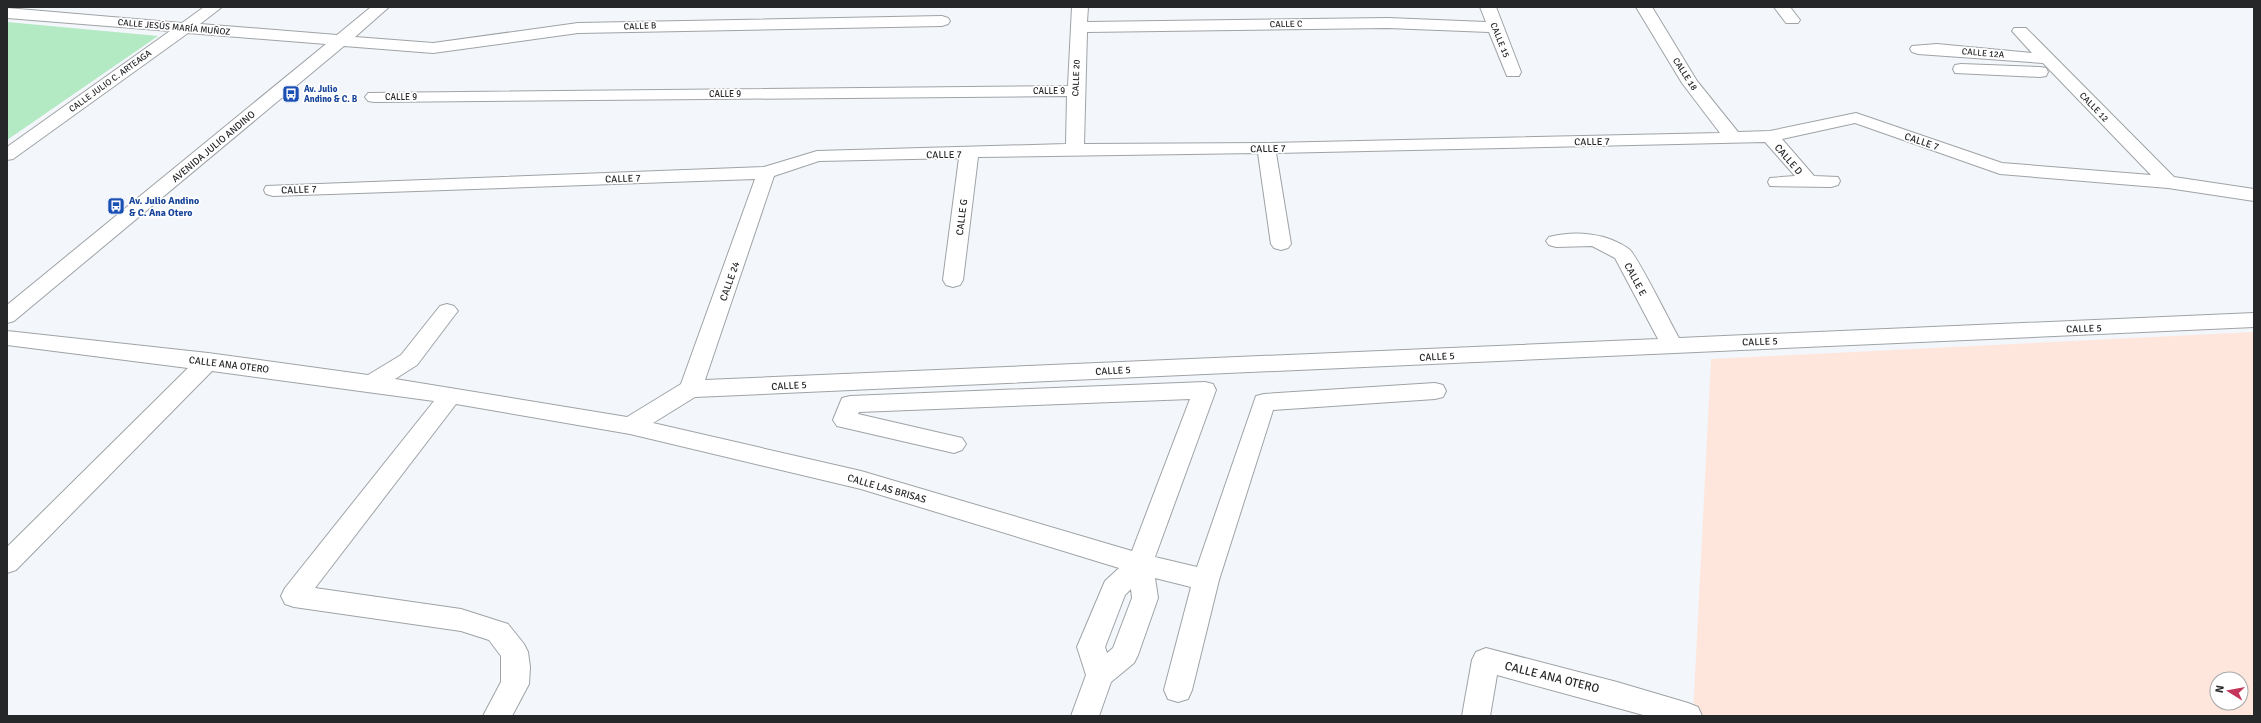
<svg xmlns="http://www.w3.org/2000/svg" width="2261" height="723" font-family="Signika,sans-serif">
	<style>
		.industrial { fill: #ffe6dd; fill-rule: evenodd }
		.green { fill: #b3e9c3 }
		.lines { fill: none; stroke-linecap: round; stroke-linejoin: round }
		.minor-casing { stroke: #9fa3a6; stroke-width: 2 }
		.minor { fill: #fff; fill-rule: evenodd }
		.labels { text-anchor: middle; stroke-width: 3.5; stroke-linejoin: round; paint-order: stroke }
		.far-street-label { font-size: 9px; fill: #262729; stroke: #fff }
		.far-transit-label { font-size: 9px; font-weight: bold; fill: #164399; stroke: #fff; text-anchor: start }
		.street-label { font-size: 10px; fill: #262729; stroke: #fff }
		.transit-label { font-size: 10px; font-weight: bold; fill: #164399; stroke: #fff; text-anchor: start }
		.near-street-label { font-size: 12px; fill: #262729; stroke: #fff }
	</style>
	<rect width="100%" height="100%" fill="#f3f6fa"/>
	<path class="industrial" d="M2254 332V716H1693L1711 359ZM2217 679H2241V703H2217Z"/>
	<polygon class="green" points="7,22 158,36 7,140"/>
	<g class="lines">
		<defs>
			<g id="minor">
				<polygon points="204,7 222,7 200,24 337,35 371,7 389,7 355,37 433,43 578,23 942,16 948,18 950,21 948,24 942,26 578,33 433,53 344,46 14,321 7,323 7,305 326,44 188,33 13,159 7,160 7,147 170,31 7,18 7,8 182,23"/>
				<path d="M1072 7H1088L1087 22 1388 18 1486 22 1480 7H1496L1521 72 1519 76H1507L1489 32 1388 28 1087 32 1084 144 1266 143 1720 133 1682 83 1636 7H1652L1697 81 1738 132 1770 131 1856 113 2002 163 2151 175 2043 63 1918 54 1912 52 1910 49 1912 46 1937 44 2032 53 2012 31 2014 28H2026L2174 177 2254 189V201L2168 188 2000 174 1855 123 1782 139 1814 176 1838 177 1840 181 1838 185 1831 187 1770 186 1768 182 1770 178 1795 176 1765 142 1276 153 1291 244 1288 248 1281 250 1274 248 1271 244 1258 153 978 157 963 280 960 285 953 287 946 285 943 280 959 158 819 161 774 176 705 380 1658 339 1615 258 1592 246 1556 247 1549 245 1546 241 1549 237C1575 230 1607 233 1629 249 1637 255 1671 324 1679 338L2254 313V327L695 397 653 423 861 471 1132 551 1190 399 859 412 858 414 962 438 966 444 962 450 954 453 837 426 833 420 842 398 850 396 1205 382 1213 384 1216 390 1155 557 1197 567 1256 396 1264 394 1435 383 1443 385 1446 391 1443 397 1435 399 1273 410 1219 580 1192 690 1188 699 1178 702 1168 699 1164 690 1191 587 1155 578 1158 598 1138 655 1134 663 1111 682 1099 716H1071L1086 675 1077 647 1105 581 1119 568 861 489 630 434 456 404 315 588 461 609 508 624 524 644 528 652 530 667 529 684 512 716H483L501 682V656L489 640 461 631 294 607 285 604 281 596 285 588 434 401 212 371 16 570 7 573V547L188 368 7 345V331L208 353 368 375 401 355 440 306 447 304 454 306 458 311 454 316 417 365 395 379 627 417 681 384 755 179 273 196 266 194 264 190 266 186 764 167 817 151 1066 144 1067 96 374 102 368 101 365 97 368 93 1068 86ZM1131 589 1132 598 1113 648 1107 653 1105 647 1125 595Z"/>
				<polygon points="1774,7 1790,7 1800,20 1798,23 1786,23"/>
				<polygon points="1961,64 2040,67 2046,68 2048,72 2046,76 2040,77 1955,73 1953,69 1955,65"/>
				<polygon points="1486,648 1617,682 1688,703 1698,707 1702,716 1647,716 1497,675 1490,716 1462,716 1472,660 1476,652"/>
			</g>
		</defs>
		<use href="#minor" class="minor-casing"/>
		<use href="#minor" class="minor"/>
	</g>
	<defs>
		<symbol id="bus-square" viewBox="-11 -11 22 22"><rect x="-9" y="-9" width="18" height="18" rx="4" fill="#1a4fb4" stroke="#fff"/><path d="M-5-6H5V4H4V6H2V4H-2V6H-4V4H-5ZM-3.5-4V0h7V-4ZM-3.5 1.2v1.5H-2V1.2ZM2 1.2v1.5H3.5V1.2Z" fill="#fff"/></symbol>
	</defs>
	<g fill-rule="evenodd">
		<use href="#bus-square" x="281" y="84" width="20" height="20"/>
		<use href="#bus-square" x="106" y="196" width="20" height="20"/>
	</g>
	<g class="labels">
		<g class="far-street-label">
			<text transform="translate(1286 24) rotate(-1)" y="3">CALLE C</text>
			<text transform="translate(640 26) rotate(-2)" y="3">CALLE B</text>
			<text transform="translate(174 27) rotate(5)" y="3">CALLE JESÚS MARÍA MUÑOZ</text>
			<text transform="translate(1500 40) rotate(68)" y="3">CALLE 15</text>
			<text transform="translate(1983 53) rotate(5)" y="3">CALLE 12A</text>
			<text transform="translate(1685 74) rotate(57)" y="3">CALLE 18</text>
			<text transform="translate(1076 78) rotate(-88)" y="3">CALLE 20</text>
			<text transform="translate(110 81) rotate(-36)" y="3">CALLE JULIO C. ARTEAGA</text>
			<text x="1049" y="94">CALLE 9</text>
			<text x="725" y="97">CALLE 9</text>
			<text x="401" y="100">CALLE 9</text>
			<text transform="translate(2094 107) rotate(46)" y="3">CALLE 12</text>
		</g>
		<g class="far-transit-label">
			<text x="304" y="92">Av. Julio<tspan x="304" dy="10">Andino &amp; C. B</tspan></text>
		</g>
		<g class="street-label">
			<text transform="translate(1592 141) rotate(-1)" y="4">CALLE 7</text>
			<text transform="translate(1922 141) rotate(19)" y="4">CALLE 7</text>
			<text transform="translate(213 146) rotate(-40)" y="4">AVENIDA JULIO ANDINO</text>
			<text transform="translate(1268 148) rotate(-1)" y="4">CALLE 7</text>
			<text transform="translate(944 154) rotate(-1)" y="4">CALLE 7</text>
			<text transform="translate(1789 159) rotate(49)" y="4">CALLE D</text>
			<text transform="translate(623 178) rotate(-2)" y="4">CALLE 7</text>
			<text transform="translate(299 189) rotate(-2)" y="4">CALLE 7</text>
			<text transform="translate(961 217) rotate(-83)" y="4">CALLE G</text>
			<text transform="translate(1636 279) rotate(62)" y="4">CALLE E</text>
			<text transform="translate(729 281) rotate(-71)" y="4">CALLE 24</text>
			<text transform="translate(2084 328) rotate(-2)" y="4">CALLE 5</text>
			<text transform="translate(1760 341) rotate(-2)" y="4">CALLE 5</text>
			<text transform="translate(1437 356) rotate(-3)" y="4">CALLE 5</text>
			<text transform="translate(229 364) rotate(7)" y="4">CALLE ANA OTERO</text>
			<text transform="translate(1113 370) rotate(-3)" y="4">CALLE 5</text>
			<text transform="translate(789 385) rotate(-3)" y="4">CALLE 5</text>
			<text transform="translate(887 488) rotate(16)" y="4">CALLE LAS BRISAS</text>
		</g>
		<g class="transit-label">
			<text x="129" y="204">Av. Julio Andino<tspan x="129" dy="12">&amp; C. Ana Otero</tspan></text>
		</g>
		<g class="near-street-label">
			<text transform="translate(1552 677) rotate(14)" y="4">CALLE ANA OTERO</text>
		</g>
	</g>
	<rect width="2261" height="723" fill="none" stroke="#262729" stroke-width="16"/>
	<g transform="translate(2229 691) rotate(281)"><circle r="19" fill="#ffffff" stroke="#a8a9a9"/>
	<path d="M0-3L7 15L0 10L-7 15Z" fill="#c4355b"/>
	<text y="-6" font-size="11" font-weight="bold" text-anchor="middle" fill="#262729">N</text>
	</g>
</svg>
